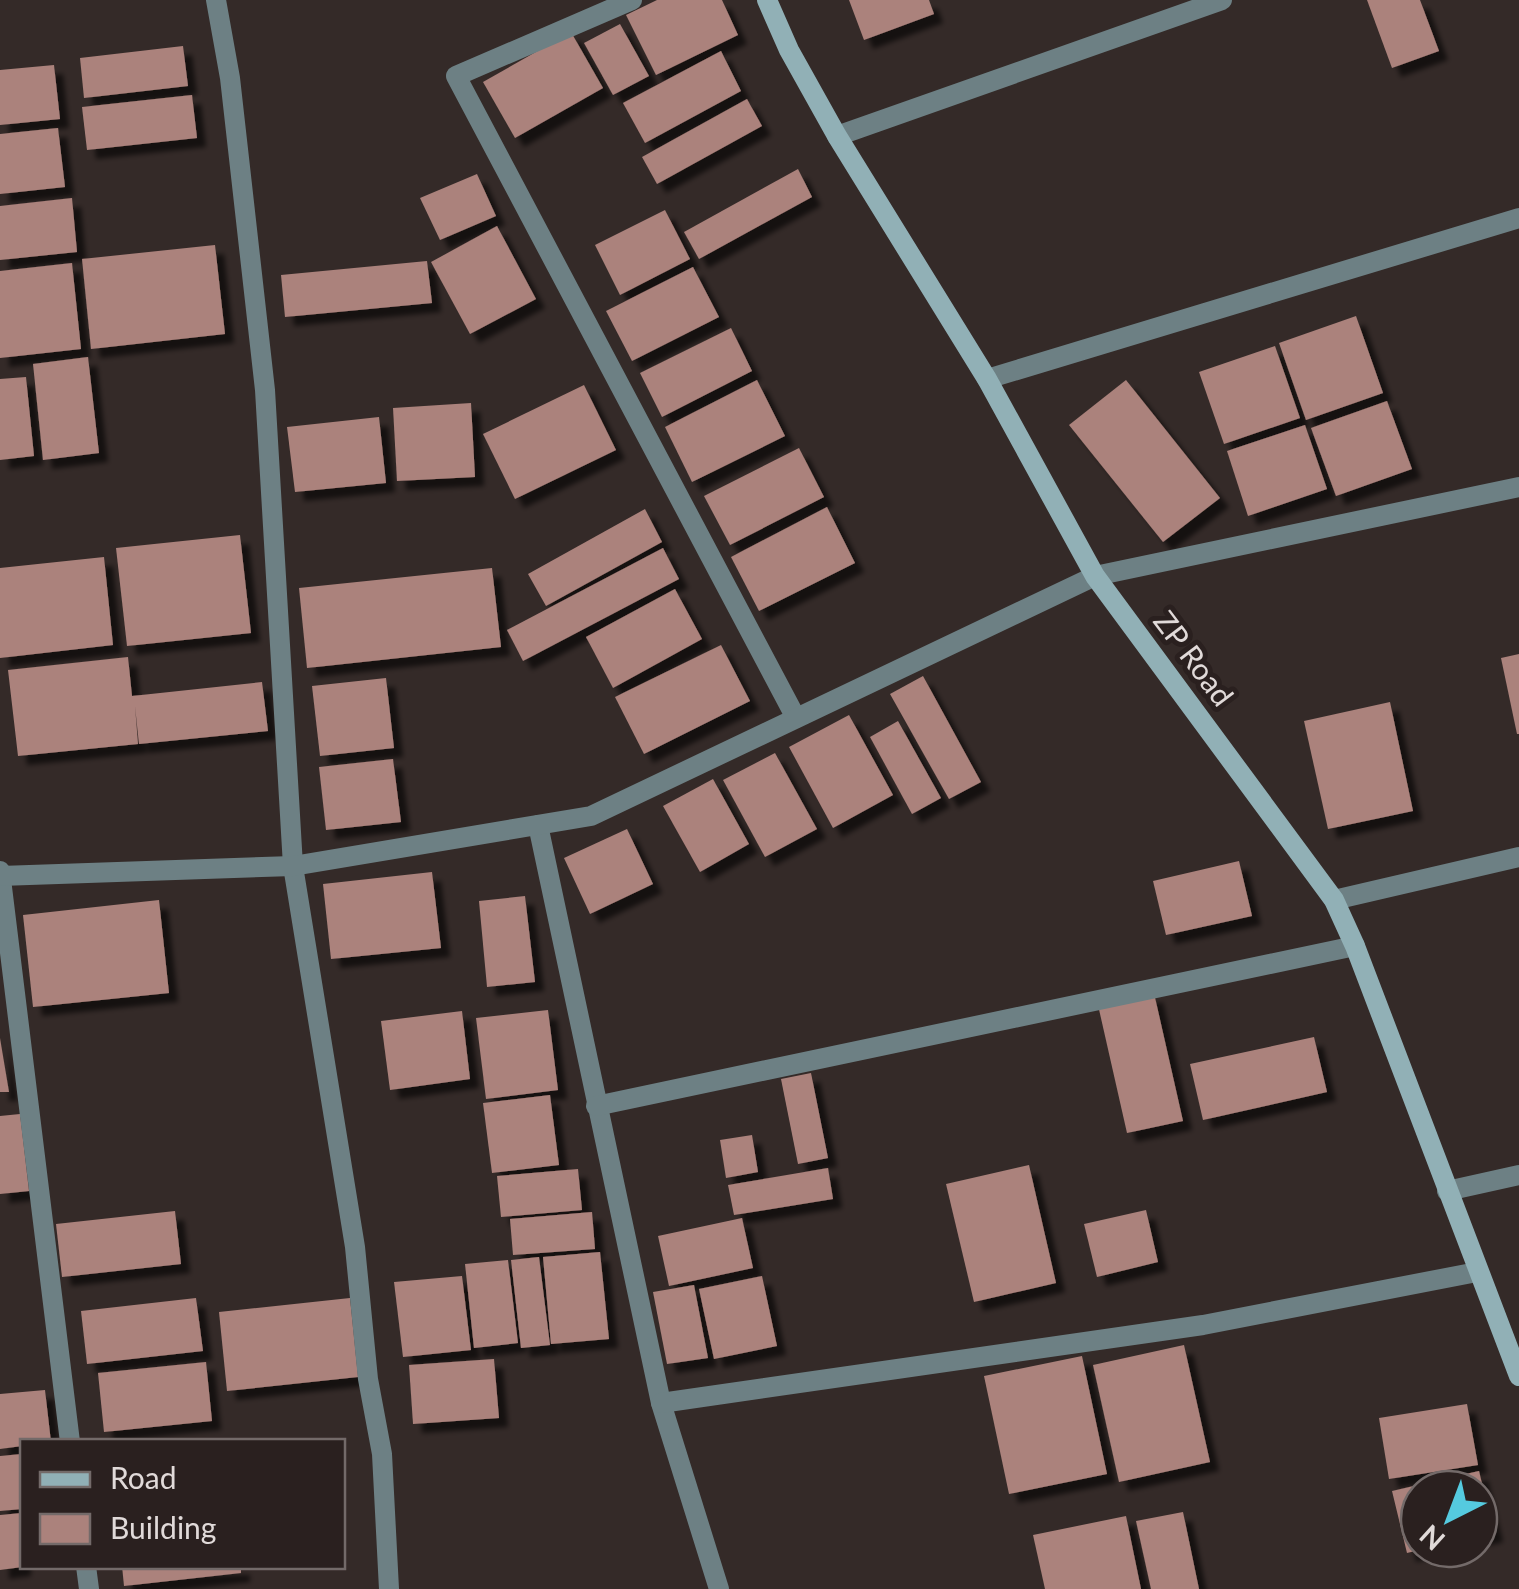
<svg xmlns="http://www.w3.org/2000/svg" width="1519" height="1589" font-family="Lato,sans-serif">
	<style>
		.building { fill: #ab827c; filter: url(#shadow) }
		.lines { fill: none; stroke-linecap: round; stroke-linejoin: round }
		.street { stroke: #6d8084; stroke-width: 20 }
		.secondary { stroke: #91b0b6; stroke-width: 20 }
		.labels { text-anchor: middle; stroke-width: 10; stroke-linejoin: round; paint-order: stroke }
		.street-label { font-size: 30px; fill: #e1dad9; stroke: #2a201f }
	</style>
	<defs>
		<filter id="shadow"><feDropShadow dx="9" dy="9" stdDeviation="2.5" flood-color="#0009"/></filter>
	</defs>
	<rect width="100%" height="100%" fill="#342a28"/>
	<g class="building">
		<polygon points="657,0 722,0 738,35 656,75 626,15"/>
		<polygon points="849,0 929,0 934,14 864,40"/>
		<polygon points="1367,0 1420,0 1439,51 1392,68"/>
		<polygon points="620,24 649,76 613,95 584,43"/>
		<polygon points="571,32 603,88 515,138 483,82"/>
		<polygon points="183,46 188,86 84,98 80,58"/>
		<polygon points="721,51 741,91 645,143 623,103"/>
		<polygon points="54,65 60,119 0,125 0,70"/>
		<polygon points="192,95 197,138 87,150 82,107"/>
		<polygon points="747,99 762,126 657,184 642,157"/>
		<polygon points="58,128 65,187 0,194 0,134"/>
		<polygon points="798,169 812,197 699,259 684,232"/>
		<polygon points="477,174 496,216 440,240 420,198"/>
		<polygon points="72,198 77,252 0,260 0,206"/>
		<polygon points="665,210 690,259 620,295 595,245"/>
		<polygon points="497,226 536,299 470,334 431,262"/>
		<polygon points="215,245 225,334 91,349 82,259"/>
		<polygon points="427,261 432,303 285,317 281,275"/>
		<polygon points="72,263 81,349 0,358 0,271"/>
		<polygon points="693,267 719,317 632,361 606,311"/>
		<polygon points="1356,316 1383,393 1306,420 1279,343"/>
		<polygon points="731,328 752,371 662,417 640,373"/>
		<polygon points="1275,346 1300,418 1224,444 1199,372"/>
		<polygon points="88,357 99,453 43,460 33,364"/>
		<polygon points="26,377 34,456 0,460 0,379"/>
		<polygon points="757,380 785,436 692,482 665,427"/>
		<polygon points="1126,380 1220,498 1163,542 1069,425"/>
		<polygon points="584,385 616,450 515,499 483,434"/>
		<polygon points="1387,401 1412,469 1336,496 1311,428"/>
		<polygon points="471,403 475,477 397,481 393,408"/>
		<polygon points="379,417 386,483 295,492 287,427"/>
		<polygon points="1305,425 1327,489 1248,516 1227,451"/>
		<polygon points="799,448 824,497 730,545 704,496"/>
		<polygon points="827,507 855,563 759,611 731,557"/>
		<polygon points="645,509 662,542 546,606 528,574"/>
		<polygon points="240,535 251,633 127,646 116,548"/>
		<polygon points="663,548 679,579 523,661 507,630"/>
		<polygon points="104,557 113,645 0,658 0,568"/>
		<polygon points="492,568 501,647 307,668 299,588"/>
		<polygon points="675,589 702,639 613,688 586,637"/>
		<polygon points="721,645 750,701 644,754 615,697"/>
		<polygon points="1519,654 1519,734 1517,734 1501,658"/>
		<polygon points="128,657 132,696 262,682 268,731 139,744 135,706 138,744 18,756 8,670"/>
		<polygon points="923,676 981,782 949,799 890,694"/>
		<polygon points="386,678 394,748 320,756 312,686"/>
		<polygon points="1390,702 1413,811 1328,829 1304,721"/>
		<polygon points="849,715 893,795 833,828 789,747"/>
		<polygon points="898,721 941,798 912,814 870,737"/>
		<polygon points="775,753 817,829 765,857 723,780"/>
		<polygon points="393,759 401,822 326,830 319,767"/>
		<polygon points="713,779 749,844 700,872 663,806"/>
		<polygon points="627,829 653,884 590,914 564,858"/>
		<polygon points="1239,861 1252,916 1166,935 1153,881"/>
		<polygon points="432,872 441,948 331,959 323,884"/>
		<polygon points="525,896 535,982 487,987 479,901"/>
		<polygon points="159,900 169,993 33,1007 23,915"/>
		<polygon points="1154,993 1183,1121 1127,1133 1098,1005"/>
		<polygon points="548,1010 558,1090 486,1099 476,1018"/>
		<polygon points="462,1011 470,1079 390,1090 381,1021"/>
		<polygon points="1314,1037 1327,1092 1203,1120 1190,1064"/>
		<polygon points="0,1038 9,1092 0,1092"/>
		<polygon points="811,1073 828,1158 798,1164 781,1079"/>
		<polygon points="550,1095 559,1165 492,1173 483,1103"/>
		<polygon points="20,1114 29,1191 0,1194 0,1116"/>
		<polygon points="752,1135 758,1172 726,1178 720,1140"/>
		<polygon points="1029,1165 1056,1283 974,1302 946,1184"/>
		<polygon points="828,1168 833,1199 734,1215 728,1185"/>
		<polygon points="578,1169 582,1210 501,1217 497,1176"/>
		<polygon points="1146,1210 1158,1262 1097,1277 1084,1224"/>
		<polygon points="175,1211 181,1264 62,1277 56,1224"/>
		<polygon points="592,1212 595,1249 513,1255 510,1219"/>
		<polygon points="742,1218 753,1268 669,1286 658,1236"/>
		<polygon points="600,1252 609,1339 551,1344 543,1257"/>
		<polygon points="539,1257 550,1345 521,1348 511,1260"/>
		<polygon points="508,1260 518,1343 474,1348 465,1264"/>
		<polygon points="462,1276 471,1350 403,1357 394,1282"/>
		<polygon points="762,1276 777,1346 714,1359 699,1289"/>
		<polygon points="694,1285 708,1358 667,1364 653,1292"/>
		<polygon points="196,1298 203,1351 87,1364 81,1311"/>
		<polygon points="350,1298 358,1377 227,1391 219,1312"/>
		<polygon points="1184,1345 1210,1462 1119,1482 1093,1365"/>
		<polygon points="1082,1356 1107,1474 1009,1494 984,1376"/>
		<polygon points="494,1359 499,1418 413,1424 409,1365"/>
		<polygon points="206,1362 212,1421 104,1432 98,1373"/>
		<polygon points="45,1390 51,1442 22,1442 22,1446 0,1449 0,1394"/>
		<polygon points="1467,1404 1478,1465 1389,1479 1379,1418"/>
		<polygon points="22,1454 22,1509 0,1511 0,1456"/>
		<polygon points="1479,1471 1494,1533 1479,1537 1479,1489 1419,1489 1419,1550 1407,1553 1392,1491"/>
		<polygon points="1183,1512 1199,1589 1151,1589 1136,1521"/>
		<polygon points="22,1513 22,1567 0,1570 0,1515"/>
		<polygon points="1126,1516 1141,1589 1045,1589 1033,1535"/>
		<polygon points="122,1566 241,1566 241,1573 124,1586"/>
	</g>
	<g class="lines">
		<g class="street">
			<polyline points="216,0 230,78 265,390 293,866 355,1247 368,1379 382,1454 389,1589"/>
			<polyline points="632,0 456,76 796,718"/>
			<polyline points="837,136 1222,0"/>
			<polyline points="987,379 1519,218"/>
			<polyline points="538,825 661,1403 719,1589"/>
			<polyline points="0,871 70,1442"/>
			<polyline points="0,876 293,866 591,816 1095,576 1519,487"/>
			<polyline points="1334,900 1519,857"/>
			<polyline points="596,1106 1355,946"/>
			<polyline points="1447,1191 1519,1175"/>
			<polyline points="661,1403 1203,1325 1477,1272"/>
			<polyline points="86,1566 89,1589"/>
		</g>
		<polyline class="secondary" points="767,0 789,50 837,136 987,379 1095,576 1334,900 1355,946 1519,1376"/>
	</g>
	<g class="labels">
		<g class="street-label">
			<text transform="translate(1193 659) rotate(53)" y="10">ZP Road</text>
		</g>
	</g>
	<rect x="20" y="1439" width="325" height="130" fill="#2a201f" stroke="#736a69" stroke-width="2.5"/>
	<rect x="40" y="1472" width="50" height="15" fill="#91b0b6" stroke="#736a69" stroke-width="2.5"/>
	<text x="110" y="1489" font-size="30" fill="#e1dad9">Road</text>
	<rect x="40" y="1514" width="50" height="30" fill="#ab827c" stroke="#736a69" stroke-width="2.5"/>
	<text x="110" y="1539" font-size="30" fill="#e1dad9">Building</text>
	<g transform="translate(1449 1519) rotate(222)"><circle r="48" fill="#2a201f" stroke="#736a69" stroke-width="2.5"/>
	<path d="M0-8L18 38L0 25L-18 38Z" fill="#55cadf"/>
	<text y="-15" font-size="28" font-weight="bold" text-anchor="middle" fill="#e1dad9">N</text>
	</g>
</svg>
